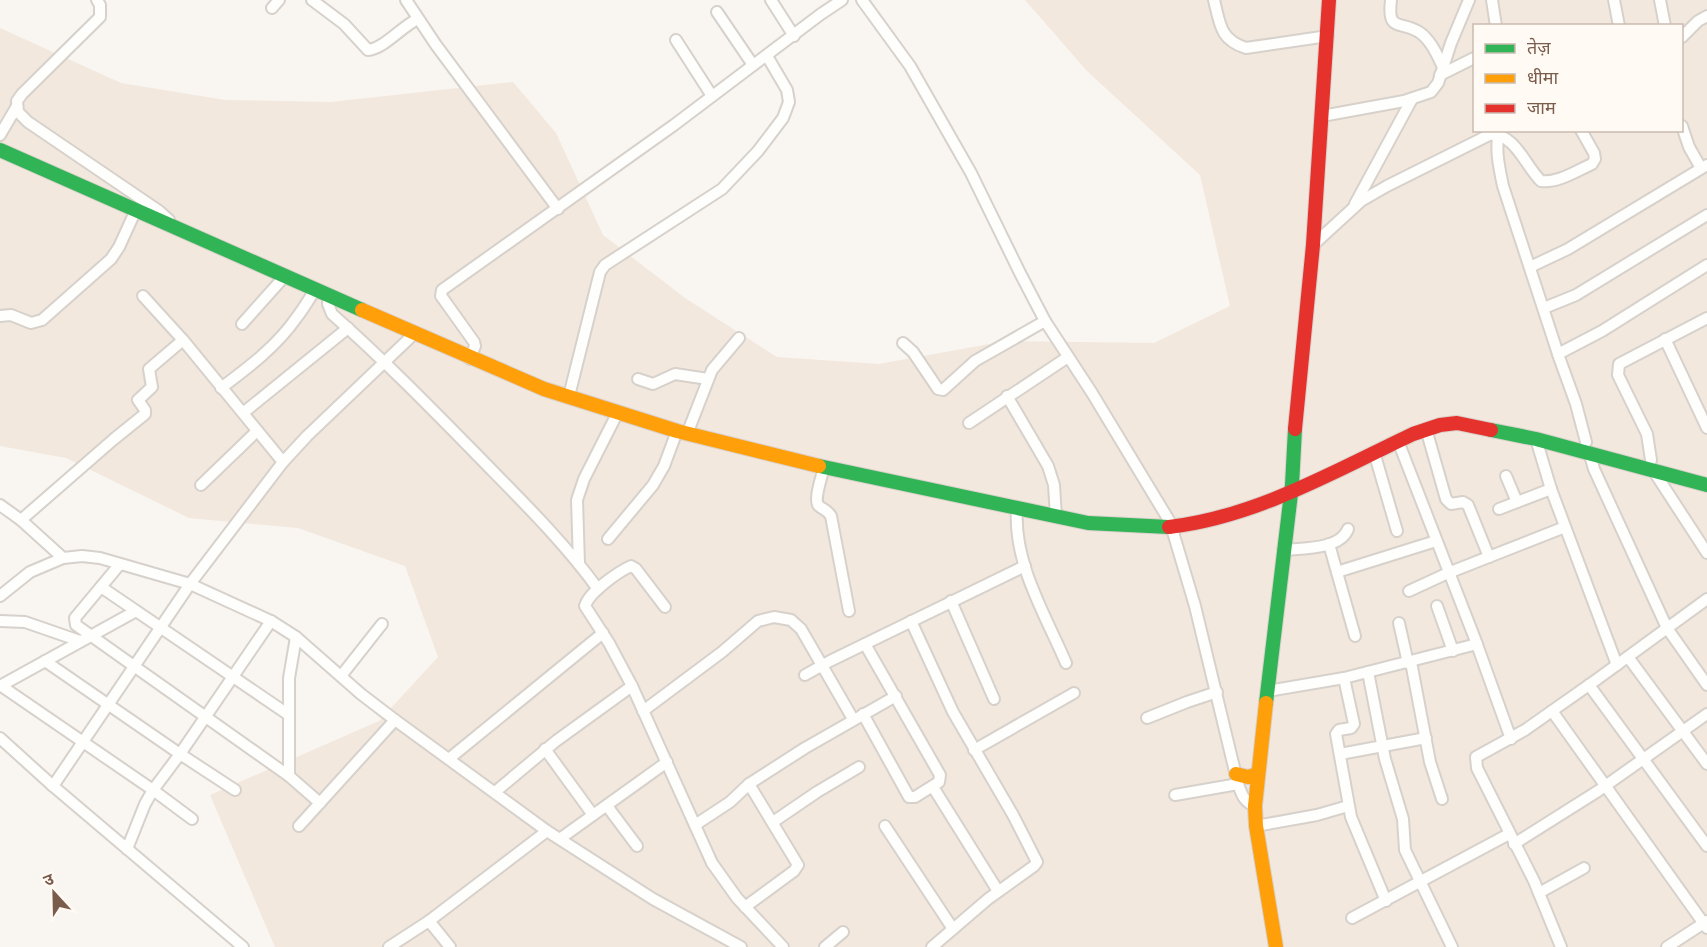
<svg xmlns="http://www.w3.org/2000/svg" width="1707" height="947" font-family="'Golos Text','Noto Sans Devanagari',sans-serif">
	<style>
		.residential { fill: #f2e8de; fill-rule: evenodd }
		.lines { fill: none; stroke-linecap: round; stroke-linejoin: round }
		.street-casing { stroke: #d7d1cb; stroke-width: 14 }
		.fast-casing { stroke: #dad1cc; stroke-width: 16 }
		.slow-casing { stroke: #dad1cc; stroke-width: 16 }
		.jam-casing { stroke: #dad1cc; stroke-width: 16 }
		.street { stroke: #fefefd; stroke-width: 10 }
		.fast { stroke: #30b455; stroke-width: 14 }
		.slow { stroke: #ff9f0a; stroke-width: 14 }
		.jam { stroke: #e5322d; stroke-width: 14 }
	</style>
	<rect width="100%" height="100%" fill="#f9f5f0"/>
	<path class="residential" d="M1025 0H1707V947H275L210 795 379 721 438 657 405 566 298 528 189 518 66 458 0 446V28L121 83 225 100 331 102 513 82 556 133 603 235 685 298 777 357 879 364 1006 341 1154 343 1230 306 1200 175 1087 71ZM1474 26H1682V130H1474Z"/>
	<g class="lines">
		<defs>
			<g id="street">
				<polyline points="97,0 100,5 100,17 22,94 17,101 18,112 28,122 159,211 169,220 170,225"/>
				<path d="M312 0 344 24 368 50C385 48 402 26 418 19"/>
				<polyline points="406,0 436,45 558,209"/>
				<polyline points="771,0 794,36"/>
				<path d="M862 0 910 66 971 173 1020 273 1045 321 1092 393 1170 522 1195 606 1238 784C1242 795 1244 802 1255 806"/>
				<path d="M1214 0C1220 24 1220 40 1246 48L1328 36"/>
				<path d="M1391 0C1387 33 1400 20 1419 32 1431 40 1437 55 1443 67"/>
				<polyline points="1492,0 1496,26"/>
				<polyline points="1614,0 1619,26"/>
				<polyline points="1660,0 1665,26"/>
				<polyline points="272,8 279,0"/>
				<polyline points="717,12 753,65"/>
				<polyline points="1682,37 1698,21 1707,16"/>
				<polyline points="676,40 712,96"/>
				<polyline points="1440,75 1474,58"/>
				<polyline points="1322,116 1404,101 1431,92 1438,83 1451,43 1469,0"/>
				<polyline points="1682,126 1689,147 1701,168"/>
				<path d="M1499 130C1495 150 1499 167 1503 186L1559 357 1576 404 1586 442"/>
				<polyline points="0,135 17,106"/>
				<polyline points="1355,204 1412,99"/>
				<path d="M1313 245 1361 201 1387 186 1489 135C1515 132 1525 166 1541 181 1559 183 1576 171 1592 164L1595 159 1594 153 1581 130"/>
				<polyline points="1530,267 1568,249 1707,165"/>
				<path d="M329 295 328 304 332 314C383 359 431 408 479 457 521 500 563 541 598 589"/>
				<polyline points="143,296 183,340 283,462"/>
				<polyline points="1544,308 1576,295 1707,215"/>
				<polyline points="0,316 11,315 31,323 42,320 111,259 119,247 135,212"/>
				<polyline points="242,324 284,277"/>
				<polyline points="1665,339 1707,428"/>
				<polyline points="903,343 913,352 938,389 943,390 975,361 1045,321"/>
				<polyline points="1558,354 1602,331 1707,265"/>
				<polyline points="470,359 475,346 474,342 444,300 441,296 442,290 674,125 821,14 842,0"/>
				<polyline points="638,379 653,384 675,374 708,379"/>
				<path d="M221 388C249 367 277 346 297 317 304 308 309 299 315 290"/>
				<polyline points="569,396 600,272 605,265 722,189 758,151 783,118 789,102 787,90 767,56"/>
				<polyline points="1007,396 1048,466 1054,485 1056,517"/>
				<polyline points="243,413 348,328"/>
				<polyline points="969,423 1068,357"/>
				<polyline points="1426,429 1446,499 1451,504 1463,502 1468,505 1489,557"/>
				<polyline points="687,434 712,370 739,338"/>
				<polyline points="1536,439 1551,489 1617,665"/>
				<polyline points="1398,441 1475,639 1511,739"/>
				<polyline points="1374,452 1397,531"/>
				<polyline points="1589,452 1594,469 1667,628 1707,685"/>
				<polyline points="1651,460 1647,434 1618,375 1619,364 1707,318"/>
				<path d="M824 467C822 476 813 501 819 506 824 510 827 510 831 516L849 611"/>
				<polyline points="1653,470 1707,553"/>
				<polyline points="1506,476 1517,502"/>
				<polyline points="201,485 257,431"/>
				<polyline points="0,505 21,520 63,558"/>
				<path d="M1017 509C1013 563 1046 616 1066 663"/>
				<polyline points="1499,509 1551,489"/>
				<polyline points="21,520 114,439 145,414 145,410 138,400 152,387 149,369 183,340"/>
				<polyline points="608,539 653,485 664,466 677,431"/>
				<polyline points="1329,544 1355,636"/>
				<path d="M1283 550C1302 548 1340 550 1348 529"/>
				<polyline points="120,564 75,618 76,625 289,776 320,803"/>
				<polyline points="579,564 577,500 584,479 618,412"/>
				<polyline points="1337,572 1436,541"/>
				<polyline points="101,587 289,715"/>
				<polyline points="1409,591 1448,573 1565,527"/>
				<polyline points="0,596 30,572 63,558 82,556 100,558 190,584 271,621 296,637 361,694 395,720 547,831 653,899 741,947"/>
				<polyline points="951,601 994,699"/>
				<polyline points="1437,606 1453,651"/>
				<path d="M665 607 636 569 631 566C618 572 589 592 585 606L609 643 632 686 712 863 737 898 783 947"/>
				<polyline points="0,621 25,622 80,641"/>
				<polyline points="911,621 953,712 1013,815 1037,862 1034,866 988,899 932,947"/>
				<polyline points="1399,623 1408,663"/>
				<polyline points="1628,657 1707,764"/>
				<polyline points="45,661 180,754 235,790"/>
				<polyline points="1411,662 1430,762 1442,799"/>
				<polyline points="1368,672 1385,759 1403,819 1405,850 1452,947"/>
				<polyline points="805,675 830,661 1025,566"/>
				<polyline points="341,676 382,624"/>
				<polyline points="1344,678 1354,724 1351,728 1339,730 1336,734 1351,817 1386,901"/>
				<polyline points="0,685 153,790 192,819"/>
				<polyline points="1589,685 1707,846"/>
				<polyline points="0,686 136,611"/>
				<polyline points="1268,691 1344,678 1477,644"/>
				<polyline points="643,711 722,652 758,621 774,617 791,620 801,629 853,719"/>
				<polyline points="1552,711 1707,928"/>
				<polyline points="863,714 909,797 915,797 939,782 940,775 865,644"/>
				<polyline points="1147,718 1187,702 1217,692"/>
				<polyline points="0,738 53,786 243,947"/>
				<polyline points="545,749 593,815"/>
				<polyline points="974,750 1074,693"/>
				<polyline points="1340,754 1426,738"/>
				<polyline points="450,758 603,633"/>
				<polyline points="289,776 289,678 296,637"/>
				<polyline points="53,786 190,584 283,462 307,436 415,333"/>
				<polyline points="933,787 998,891"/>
				<polyline points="495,792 556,741 632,686"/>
				<polyline points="1175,795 1238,784"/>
				<polyline points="607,806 637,846"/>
				<polyline points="773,822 817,792 859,767"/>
				<polyline points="695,825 730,802 749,784 805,748 896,696"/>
				<polyline points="299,826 395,720"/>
				<polyline points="885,826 953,929"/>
				<polyline points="1256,826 1317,815 1348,806"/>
				<polyline points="561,838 667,762"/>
				<polyline points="1514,844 1598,791 1707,714"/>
				<polyline points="127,849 145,804 153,790 180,754 271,621"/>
				<polyline points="1539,893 1584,868"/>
				<polyline points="745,907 794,871 798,865 749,784"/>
				<polyline points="1352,918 1509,834"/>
				<polyline points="429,921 450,947"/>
				<polyline points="389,947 429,921 547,831"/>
				<polyline points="825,947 843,932"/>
				<polyline points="1561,947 1534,881 1477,768 1476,757 1525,730 1596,680 1707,599"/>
				<polyline points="1667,947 1707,921"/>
			</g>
			<g id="fast">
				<polyline points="0,150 362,310"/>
				<polyline points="1491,430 1536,439 1707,485"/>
				<polyline points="819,466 1088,523 1169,527"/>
				<polyline points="1266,703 1292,485 1295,429"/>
			</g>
			<g id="slow">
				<polyline points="362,310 544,389 677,431 819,466"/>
				<polyline points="1266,703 1255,806 1256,826 1276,947"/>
				<polyline points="1236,774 1248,777 1258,774"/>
			</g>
			<g id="jam">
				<polyline points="1295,429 1313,245 1329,0"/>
				<path d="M1169 527C1256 517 1335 471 1413 434L1440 425 1457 423 1491 430"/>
			</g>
		</defs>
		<use href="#street" class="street-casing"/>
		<use href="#fast" class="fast-casing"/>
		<use href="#slow" class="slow-casing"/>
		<use href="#jam" class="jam-casing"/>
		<use href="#street" class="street"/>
		<use href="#fast" class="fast"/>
		<use href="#slow" class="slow"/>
		<use href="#jam" class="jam"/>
	</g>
	<rect x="1473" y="24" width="210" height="108" fill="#fffaf3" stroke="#cabbb1" stroke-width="1.5"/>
	<rect x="1485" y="44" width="30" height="9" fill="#30b455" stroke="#cabbb1" stroke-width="1.5"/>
	<text x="1527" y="54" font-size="18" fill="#7a5c4d">तेज़</text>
	<rect x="1485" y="74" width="30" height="9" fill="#ff9f0a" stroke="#cabbb1" stroke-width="1.5"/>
	<text x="1527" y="84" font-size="18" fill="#7a5c4d">धीमा</text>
	<rect x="1485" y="104" width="30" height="9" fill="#e5322d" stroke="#cabbb1" stroke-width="1.5"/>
	<text x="1527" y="114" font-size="18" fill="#7a5c4d">जाम</text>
	<g transform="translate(54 893) rotate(338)" stroke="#fffaf3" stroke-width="4.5" paint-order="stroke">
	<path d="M0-4.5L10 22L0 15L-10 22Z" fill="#7a5c4d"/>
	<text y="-9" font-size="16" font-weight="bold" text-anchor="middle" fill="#7a5c4d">उ</text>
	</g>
</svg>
